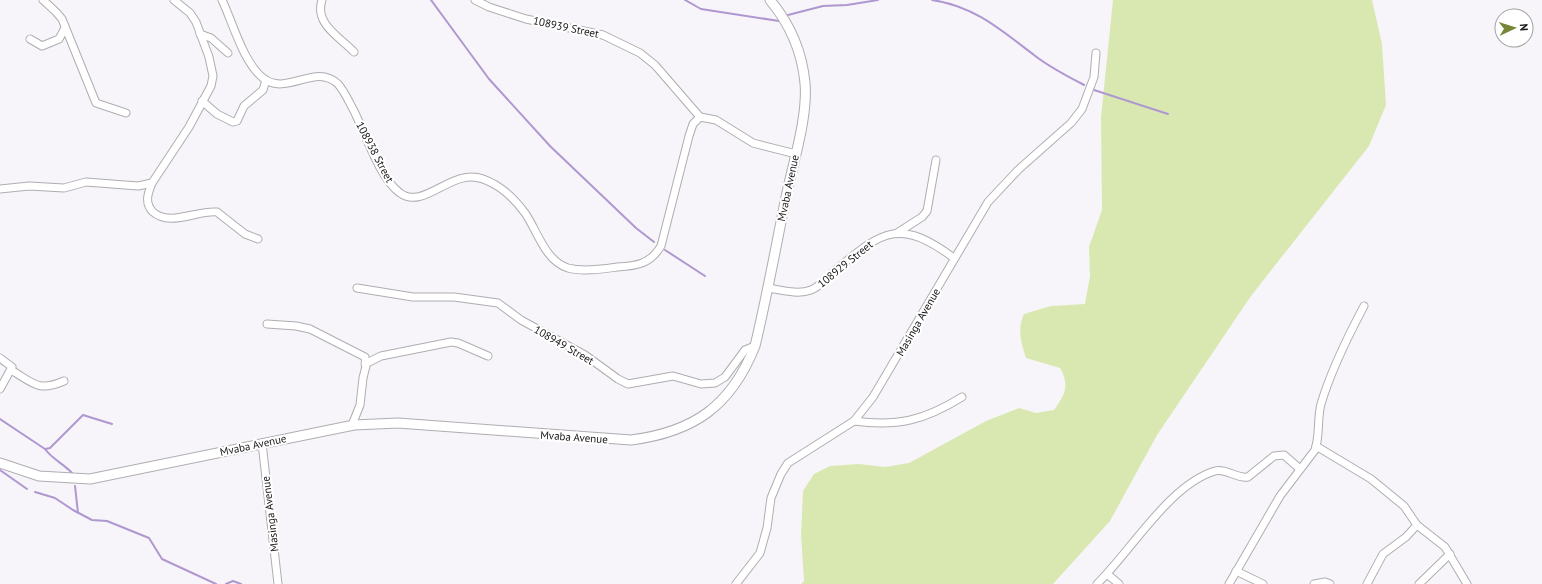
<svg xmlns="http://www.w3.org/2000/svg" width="1542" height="584" font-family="'PT Sans',sans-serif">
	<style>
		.green { fill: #d9e8b1 }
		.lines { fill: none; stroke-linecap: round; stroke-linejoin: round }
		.stream { stroke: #af97d0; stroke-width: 2 }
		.minor-casing { stroke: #afadb1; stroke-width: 9 }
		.tertiary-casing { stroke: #afadb1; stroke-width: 11 }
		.minor { stroke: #fff; stroke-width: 7 }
		.tertiary { stroke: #fff; stroke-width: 9 }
		.labels { text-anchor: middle; stroke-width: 4; stroke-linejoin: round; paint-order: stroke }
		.street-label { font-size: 11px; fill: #161517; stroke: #fff }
	</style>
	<rect width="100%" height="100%" fill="#f7f5fa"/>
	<path class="green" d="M1113 0H1372L1382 44 1386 105 1369 146 1251 296 1157 435 1110 521 1053 584H801L804 581 801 535 803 491 814 474 830 466 859 464 885 467 909 463 986 421 1019 408 1036 413 1054 410C1065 395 1070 385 1060 368L1026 358C1021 343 1017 329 1024 314L1051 306 1085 304 1090 276 1089 247 1102 210 1101 117Z"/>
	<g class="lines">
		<g class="stream">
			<polyline points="431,0 489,79 550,146 636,228 654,242"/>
			<polyline points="685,0 701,9 779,21"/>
			<path d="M932 0C974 6 1001 30 1034 55 1049 67 1067 76 1084 85"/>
			<polyline points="788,15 823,6 847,5 878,0"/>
			<polyline points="1094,90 1168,114"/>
			<polyline points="665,250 705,276"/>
			<polyline points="0,419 45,449 50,448 83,415 112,424"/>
			<path d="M45 449C52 459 64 464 72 473"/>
			<polyline points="0,470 27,489"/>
			<polyline points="75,486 78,513"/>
			<polyline points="35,492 55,498 73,510 92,520 107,521 149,538 162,559 216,584"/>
			<polyline points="226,584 233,581 241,584"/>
		</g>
		<defs>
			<g id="minor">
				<polyline points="43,0 56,12 62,19 96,103 126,113"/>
				<path d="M222 0C233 23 243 62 263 78 287 97 315 62 338 84 345 92 349 102 354 111 365 133 380 179 400 193 424 211 452 167 483 179 500 185 514 198 525 213 537 230 545 261 568 268 583 272 602 269 617 267 637 266 650 264 661 246L689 136 693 124 700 117 716 120 753 143 796 154"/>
				<path d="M322 0C314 24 340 37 354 52"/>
				<polyline points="475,0 489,7 526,19 603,35 640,53 655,65 700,117"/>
				<polyline points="200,34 211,38 228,53"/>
				<polyline points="30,39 42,46 59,39 65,28"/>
				<polyline points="202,101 217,114 233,122 237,121 244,106 263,90 266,80"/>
				<path d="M152 183C148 193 144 203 153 212 170 227 197 210 217 212L245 234 258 239"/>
				<polyline points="0,189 29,186 64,188 86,182 138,186 152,183 189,127 211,86 213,76 209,57 196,22 190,13 174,0"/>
				<polyline points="897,233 922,217 927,211 936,160"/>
				<polyline points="357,288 413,297 454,297 498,303 521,320 585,355 618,379 628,384 673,376 701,384 715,383 725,377 745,350 755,346"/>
				<path d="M768 288C781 290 798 295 811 290 821 286 829 276 837 269 884 229 901 219 954 258"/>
				<polyline points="267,324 296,326 310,329 365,357 366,366 363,378 360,405 352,425"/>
				<polyline points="0,358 12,367 0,389"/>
				<polyline points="365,364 381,356 451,342 458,343 488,356"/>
				<path d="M11 370C35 384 38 392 64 381"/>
				<path d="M854 421C898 427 925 420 962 397"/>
				<polyline points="262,443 278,584"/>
				<polyline points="1316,446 1371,479 1404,506 1417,525 1445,547 1467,584"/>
				<polyline points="1236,571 1263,584"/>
				<polyline points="1107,574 1119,584"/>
				<polyline points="736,584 760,553 767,528 771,498 781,474 788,463 854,421 873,397 988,202 1018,170 1071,123 1082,109 1094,77 1096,53"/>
				<path d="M1097 584C1131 551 1170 484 1215 471 1226 468 1237 479 1248 477L1274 456 1284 455 1300 469"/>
				<path d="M1229 584 1280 496 1315 450C1320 436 1317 419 1321 404 1331 370 1347 338 1364 306"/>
				<polyline points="1314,584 1325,582 1330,584"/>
				<polyline points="1367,584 1383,554 1406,537 1417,525"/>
				<polyline points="1419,584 1450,554"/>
			</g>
			<path id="tertiary" d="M0 463 39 476 90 479 354 425 398 423 631 440C694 432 731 406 755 346 767 296 776 246 786 197 793 163 808 117 805 83 802 51 790 24 770 0"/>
		</defs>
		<use href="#minor" class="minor-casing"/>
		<use href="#tertiary" class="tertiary-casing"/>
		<use href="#minor" class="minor"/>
		<use href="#tertiary" class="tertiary"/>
	</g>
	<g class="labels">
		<g class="street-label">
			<text transform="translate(566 27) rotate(12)" y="4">108939 Street</text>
			<text transform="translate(375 152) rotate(62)" y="4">108938 Street</text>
			<text transform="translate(788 188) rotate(-78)" y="4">Mvaba Avenue</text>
			<text transform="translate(845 264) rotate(-39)" y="4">108929 Street</text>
			<text transform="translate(918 322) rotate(-60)" y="4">Masinga Avenue</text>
			<text transform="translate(564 345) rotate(30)" y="4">108949 Street</text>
			<text transform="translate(574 437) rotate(4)" y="4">Mvaba Avenue</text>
			<text transform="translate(253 445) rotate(-12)" y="4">Mvaba Avenue</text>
			<text transform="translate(270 514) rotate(-97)" y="4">Masinga Avenue</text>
		</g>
	</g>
	<g transform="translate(1514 28) rotate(86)"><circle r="19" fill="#ffffff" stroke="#a2a1a2"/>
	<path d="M0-3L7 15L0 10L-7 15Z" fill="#768636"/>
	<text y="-6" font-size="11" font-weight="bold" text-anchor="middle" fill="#161517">N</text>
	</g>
</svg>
